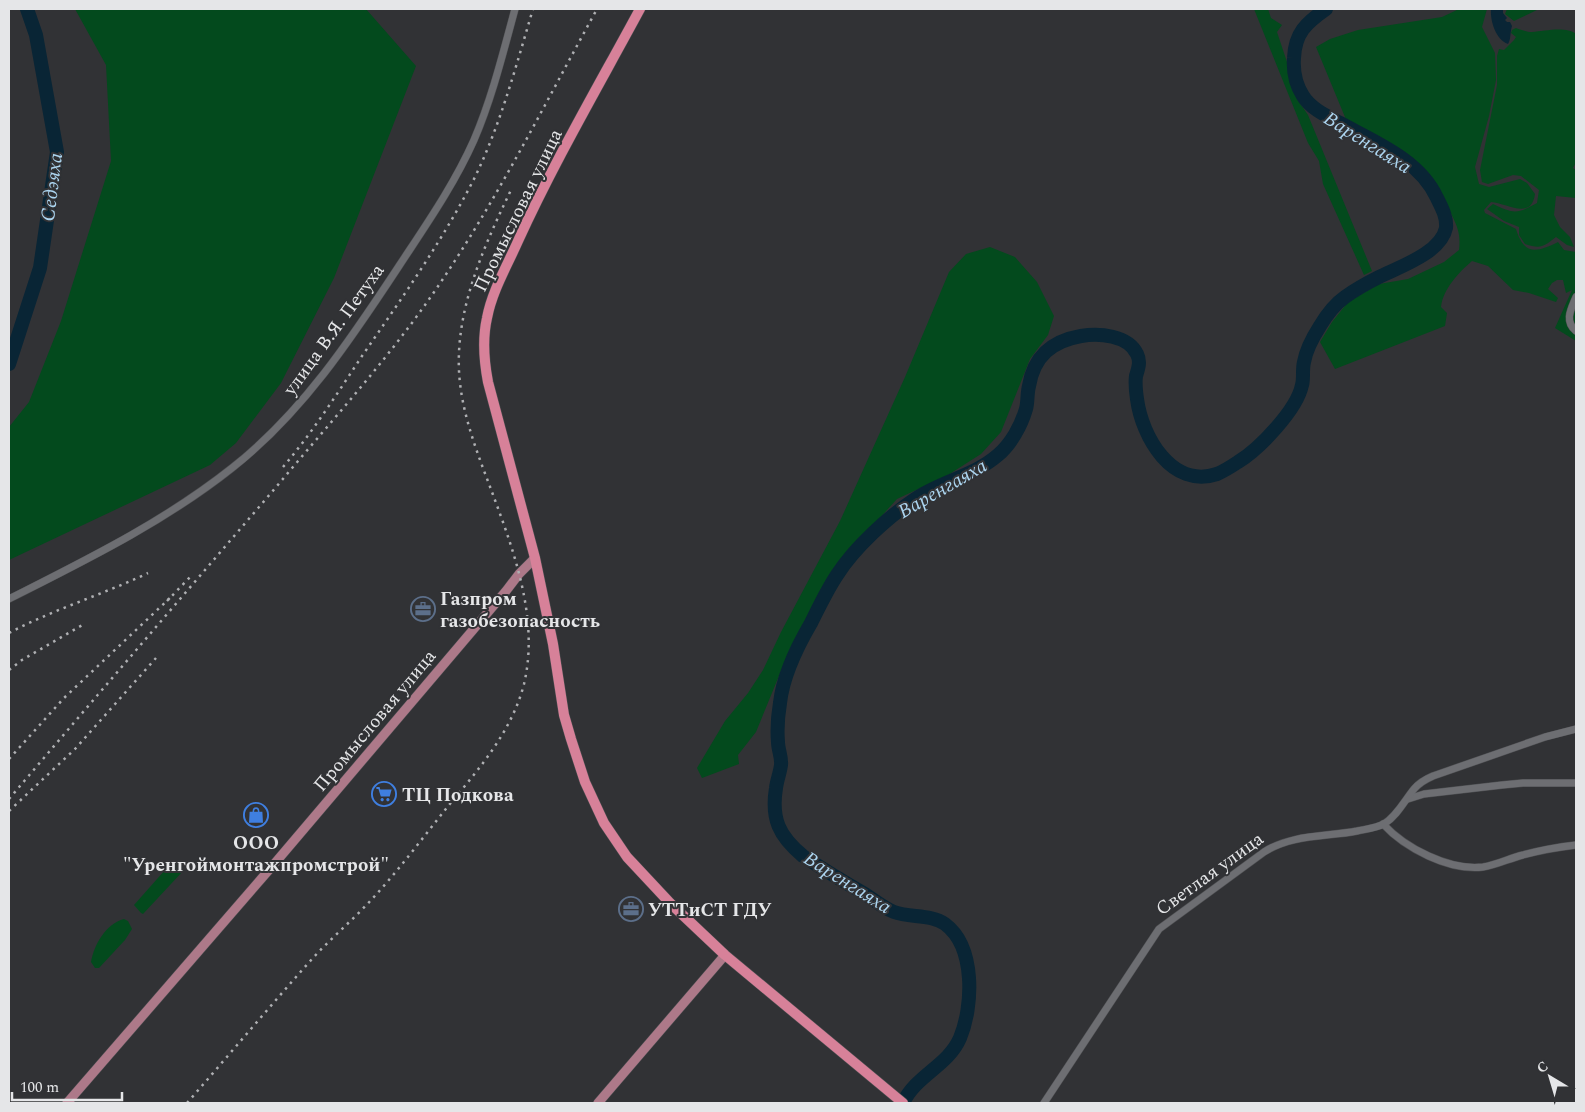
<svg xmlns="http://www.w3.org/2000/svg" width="1585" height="1112" font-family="Spectral,serif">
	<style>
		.green { fill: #034a1d }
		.water { fill: #092535 }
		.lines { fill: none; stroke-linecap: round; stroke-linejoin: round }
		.river { stroke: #092535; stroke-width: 14 }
		.minor-casing { stroke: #4e4f52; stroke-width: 8 }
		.major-casing { stroke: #4e4f52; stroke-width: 10 }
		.highway-casing { stroke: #4e4f52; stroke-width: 11 }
		.minor { stroke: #6d6e72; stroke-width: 7 }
		.major { stroke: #ad7989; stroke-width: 9 }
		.highway { stroke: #d78199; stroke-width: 10 }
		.rail { stroke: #afb0b3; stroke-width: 2.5; stroke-dasharray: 2.5 5; stroke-linecap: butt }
		.labels { text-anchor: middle; stroke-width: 4; stroke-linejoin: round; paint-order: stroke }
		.street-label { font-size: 19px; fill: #e5e6e8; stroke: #313235 }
		.poi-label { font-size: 19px; font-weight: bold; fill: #e5e6e8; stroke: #313235; text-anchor: start }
		.water-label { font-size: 20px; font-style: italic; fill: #acd5f0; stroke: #313235 }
	</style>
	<rect width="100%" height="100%" fill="#313235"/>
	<g class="green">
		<polygon points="75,9 366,9 416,66 334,278 281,383 236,443 210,465 9,560 9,427 29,402 61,321 111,161 106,65"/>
		<polygon points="1254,9 1268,9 1271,18 1282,25 1277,32 1288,65 1297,99 1308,115 1372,271 1364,275 1323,184 1319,161 1308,143"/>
		<path d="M1459 9H1487L1482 27 1495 53 1496 80 1489 116 1475 167 1479 184 1489 187 1520 179 1527 183 1535 194C1531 221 1507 203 1491 202L1484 210 1485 213 1516 229C1524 255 1536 253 1558 242L1564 250 1576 252V341L1555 328 1572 290 1566 293 1563 280H1557L1552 283 1548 289 1558 298 1556 302 1529 293 1513 290 1488 266 1472 261C1459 272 1443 289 1441 307L1447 313 1445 326 1335 369 1320 342 1332 322 1348 302 1379 284 1408 279 1444 262 1459 250C1461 233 1457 225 1449 210 1446 202 1442 193 1437 186 1412 152 1384 138 1347 122L1316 47 1330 39 1358 30 1442 17Z"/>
		<polygon points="1507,9 1539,9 1514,21 1505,14"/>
		<path d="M1516 28C1521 30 1527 32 1532 32 1545 31 1566 26 1576 34V162L1573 168 1576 170V198L1556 196 1554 215 1560 227 1570 237 1574 247 1567 245 1556 237C1543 247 1541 249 1525 244L1519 235V227L1504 221 1487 209 1493 204C1514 214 1517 214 1537 203L1539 190 1521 176 1513 175 1488 184 1482 182 1480 170 1497 85V56L1499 49 1504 50 1514 40 1516 37 1511 33 1512 30Z"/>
		<polygon points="990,247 1015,257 1037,282 1054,316 1048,335 1030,359 1001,432 981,454 948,475 897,499 836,566 814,603 790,649 756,732 738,755 739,764 702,778 697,768 725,721 748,693 763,670 781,632 840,521 905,377 949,272 966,254"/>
		<polygon points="173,861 175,861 184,870 143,914 141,913 134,905"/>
		<path d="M124 919 128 921 132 929 125 940 99 968H95L91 962C94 944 106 924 124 919Z"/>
	</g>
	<path class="water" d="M1491 9H1503V13L1507 18 1505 20 1507 22H1510L1512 26C1510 32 1511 40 1508 44 1496 40 1490 21 1491 9Z"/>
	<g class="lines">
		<g class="river">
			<polyline points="9,364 40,268 57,152 36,35 27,9"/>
			<path d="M903 1103C916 1075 948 1066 960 1038 973 1007 976 947 945 924 931 914 910 918 894 912 884 908 874 900 865 894 844 882 823 869 803 856 779 836 771 819 776 788 777 780 780 773 781 765 782 757 778 750 778 742 777 730 778 715 780 703 783 675 797 647 811 623 819 607 827 590 837 575 855 547 888 517 915 499 941 481 974 476 998 455 1011 444 1021 426 1026 409 1028 402 1027 393 1029 386 1034 356 1052 341 1081 336 1099 333 1128 335 1137 354 1141 362 1138 369 1136 376 1135 383 1136 392 1137 399 1142 437 1172 489 1217 474 1224 471 1232 466 1238 462 1259 449 1297 410 1302 385 1304 378 1302 370 1304 362 1306 350 1313 337 1320 326 1326 316 1335 304 1345 297 1356 289 1367 283 1379 277 1399 267 1441 253 1446 228 1447 217 1442 208 1437 198 1420 160 1375 142 1340 123 1327 116 1311 109 1303 96 1296 85 1293 71 1294 58 1295 33 1306 23 1326 9"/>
		</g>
		<defs>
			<g id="minor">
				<path d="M1576 297C1571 309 1564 321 1576 331"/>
				<path d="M9 599C86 560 164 522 232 468 302 413 351 339 399 266 426 225 454 185 474 140 492 98 503 53 515 9"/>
				<polyline points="1408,799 1424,794 1502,785 1523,783 1576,783"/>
				<path d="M1383 824C1405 848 1449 871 1483 867 1497 865 1510 858 1523 855 1541 850 1559 847 1576 845"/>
				<path d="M1044 1103 1159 929 1264 852C1292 834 1326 837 1357 831 1366 829 1376 828 1384 824 1397 816 1405 800 1414 789 1419 783 1426 779 1433 776L1545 737 1576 729"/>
			</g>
			<g id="major">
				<polyline points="67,1103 275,863 506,591 519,574 535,558"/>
				<polyline points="598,1103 725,955"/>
			</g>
			<path id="highway" d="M640 9C599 85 554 162 518 241 507 266 492 291 487 318 482 340 484 361 488 382L535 558 553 644 564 715 571 739 585 782 604 823 627 857 670 903 725 955 903 1103"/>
		</defs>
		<use href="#minor" class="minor-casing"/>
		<use href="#major" class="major-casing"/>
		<use href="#highway" class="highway-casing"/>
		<use href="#minor" class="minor"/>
		<use href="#major" class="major"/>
		<use href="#highway" class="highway"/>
		<g class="rail">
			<path d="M283 467C312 433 337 394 362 356 402 298 443 240 475 177 501 123 516 66 533 9"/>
			<polyline points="167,601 193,574"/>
			<path d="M9 633C54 609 102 595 148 573"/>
			<polyline points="9,670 22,660 84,624"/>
			<polyline points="9,759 64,698 172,596"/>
			<path d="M9 799C98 694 188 590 277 486 327 426 380 368 425 305 491 212 542 109 597 9"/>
			<polyline points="9,811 75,749 156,658"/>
			<path d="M187 1103C229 1055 270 1006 312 959 331 938 353 920 372 899 399 870 424 836 449 805 479 769 512 731 524 684 540 617 512 546 489 484 475 447 461 410 459 371 456 308 484 246 511 190"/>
		</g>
	</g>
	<defs>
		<symbol id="office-ring" viewBox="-11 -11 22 22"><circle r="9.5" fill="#313235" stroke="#5c6f8a" stroke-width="1.5"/><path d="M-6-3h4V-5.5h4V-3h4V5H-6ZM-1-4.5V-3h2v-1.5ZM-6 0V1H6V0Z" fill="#5c6f8a"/></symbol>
		<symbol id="supermarket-ring" viewBox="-11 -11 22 22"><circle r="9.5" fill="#313235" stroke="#3f7fe0" stroke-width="1.5"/><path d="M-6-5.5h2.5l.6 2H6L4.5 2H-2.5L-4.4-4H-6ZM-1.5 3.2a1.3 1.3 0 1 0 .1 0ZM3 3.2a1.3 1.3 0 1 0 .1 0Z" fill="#3f7fe0"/></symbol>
		<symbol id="shop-ring" viewBox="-11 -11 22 22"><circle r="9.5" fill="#313235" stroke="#3f7fe0" stroke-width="1.5"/><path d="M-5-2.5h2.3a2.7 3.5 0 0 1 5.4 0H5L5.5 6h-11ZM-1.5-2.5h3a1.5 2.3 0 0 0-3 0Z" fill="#3f7fe0"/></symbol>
	</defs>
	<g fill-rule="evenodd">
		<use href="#office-ring" x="409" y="595" width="28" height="28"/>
		<use href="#supermarket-ring" x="370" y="780" width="28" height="28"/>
		<use href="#shop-ring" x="242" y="801" width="28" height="28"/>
		<use href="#office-ring" x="617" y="895" width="28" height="28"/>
	</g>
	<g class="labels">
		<g class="street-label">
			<text transform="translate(517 210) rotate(-64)" y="7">Промысловая улица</text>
			<text transform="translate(333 329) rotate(-54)" y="7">улица В.Я. Петуха</text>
			<text transform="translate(374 720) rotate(-50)" y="7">Промысловая улица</text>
			<text transform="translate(1209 873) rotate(-36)" y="7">Светлая улица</text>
		</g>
		<g class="poi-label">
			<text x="440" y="605">Газпром<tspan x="440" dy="22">газобезопасность</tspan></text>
			<text x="402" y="801">ТЦ Подкова</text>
			<text x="256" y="849" text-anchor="middle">ООО<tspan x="256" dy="22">"Уренгоймонтажпромстрой"</tspan></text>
			<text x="648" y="916">УТТиСТ ГДУ</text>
		</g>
		<g class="water-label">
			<text transform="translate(1368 142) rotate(32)" y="7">Варенгаяха</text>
			<text transform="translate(51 187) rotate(-83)" y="7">Седэяха</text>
			<text transform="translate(942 488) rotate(-30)" y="7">Варенгаяха</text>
			<text transform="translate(848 882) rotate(32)" y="7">Варенгаяха</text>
		</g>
	</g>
	<rect width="1585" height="1112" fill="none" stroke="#e5e6e8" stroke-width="20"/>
	<g transform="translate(1550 1077) rotate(322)" stroke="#313235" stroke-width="4" paint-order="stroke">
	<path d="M0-4L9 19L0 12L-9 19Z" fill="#e5e6e8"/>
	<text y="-8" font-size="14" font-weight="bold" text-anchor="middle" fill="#e5e6e8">С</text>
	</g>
	<path d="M12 1092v8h110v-8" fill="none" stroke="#e5e6e8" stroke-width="2.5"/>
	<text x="20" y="1092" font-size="15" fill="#e5e6e8" stroke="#313235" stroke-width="4" paint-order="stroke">100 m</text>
</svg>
